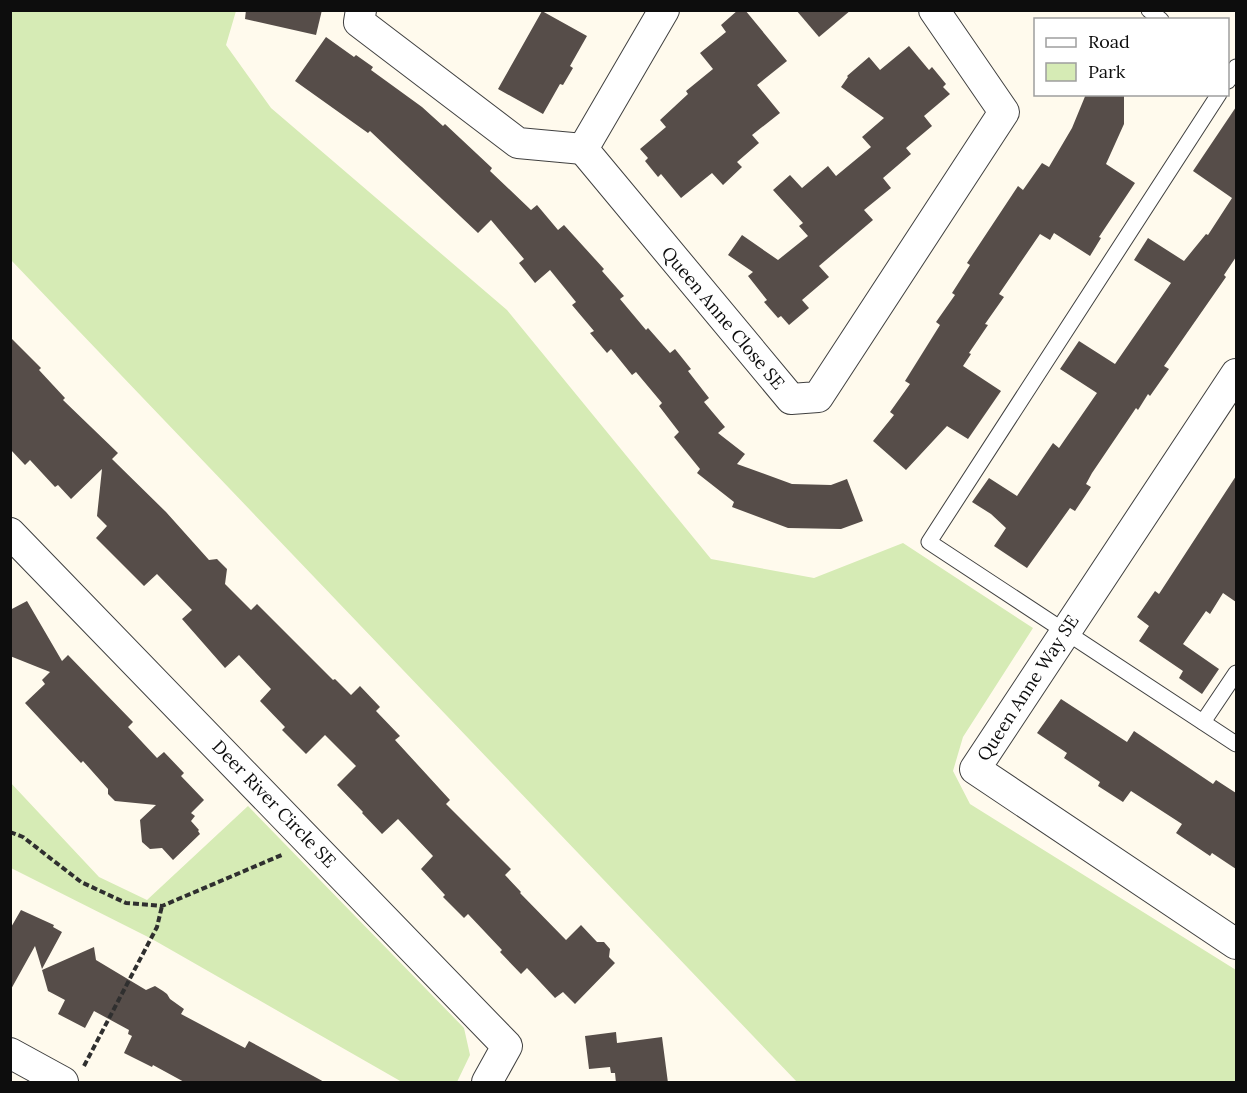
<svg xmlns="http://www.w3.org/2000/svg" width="1247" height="1093" font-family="Lora,serif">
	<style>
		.green { fill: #d6ebb5 }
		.building { fill: #564d49 }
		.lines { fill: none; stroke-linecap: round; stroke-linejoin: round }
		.lane-casing { stroke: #404040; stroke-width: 17 }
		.street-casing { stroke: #404040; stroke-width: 32 }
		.path { stroke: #2f2f2f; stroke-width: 4; stroke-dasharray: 6 3; stroke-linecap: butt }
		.lane { stroke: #fff; stroke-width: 15 }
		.street { stroke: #fff; stroke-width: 30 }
		.labels { text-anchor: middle; stroke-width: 6; stroke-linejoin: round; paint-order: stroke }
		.street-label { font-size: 18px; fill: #0d0d0d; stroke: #fff }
	</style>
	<rect width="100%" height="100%" fill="#fffaed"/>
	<g class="green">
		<polygon points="11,10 236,11 226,45 271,108 507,310 711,559 814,578 903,543 1033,628 963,737 953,771 970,804 1236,970 1236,1082 797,1082 11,260"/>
		<polygon points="10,782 99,877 147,900 248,806 464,1028 470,1055 457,1082 402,1082 152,939 11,868"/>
	</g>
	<g class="building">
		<polygon points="246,10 322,10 316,35 245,19"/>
		<polygon points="738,10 745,10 787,61 757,85 780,113 752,135 759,143 737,162 742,167 723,185 712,173 681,198 661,174 658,177 645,161 648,158 640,149 666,127 660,120 688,94 686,91 713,69 700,53 726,32 721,25"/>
		<polygon points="796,10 851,10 819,37"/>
		<polygon points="542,11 587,36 570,66 573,68 563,85 560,84 543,114 498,89"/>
		<polygon points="326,37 354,57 356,55 373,67 371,70 422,107 443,126 445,124 492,168 490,171 531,210 537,205 558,230 564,225 604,269 602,271 624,296 620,299 646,330 648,328 670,353 675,349 691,369 688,371 709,398 704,402 725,427 718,433 745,454 737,464 792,484 831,485 847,479 863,521 841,529 788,528 732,507 734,502 697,473 700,469 674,437 679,432 659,406 662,403 636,372 632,375 611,349 607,353 590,333 594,331 572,305 576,302 550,270 535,283 519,263 524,259 491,220 478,233 370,131 368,133 295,81"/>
		<polygon points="909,46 929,70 932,67 946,84 943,87 950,94 924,116 932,126 906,148 911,154 883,178 891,188 864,210 873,220 819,266 829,277 802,300 809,308 789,325 781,316 778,318 764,302 767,300 748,276 753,272 728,255 742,235 778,260 808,236 799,226 803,223 773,190 790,175 802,188 828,166 836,176 871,147 862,137 884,118 841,87 848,77 847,76 869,57 880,70"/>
		<polygon points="1086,94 1124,94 1124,124 1106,164 1135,183 1099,237 1101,238 1090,256 1054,233 1050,240 1040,234 999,294 1004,297 985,324 988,325 969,353 971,354 963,366 1001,391 968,439 947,426 906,470 873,441 894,415 890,412 910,384 905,381 940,325 936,322 955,295 952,293 970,265 967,263 1018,186 1023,190 1042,163 1049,167 1072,128"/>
		<polygon points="1236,107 1236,257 1224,275 1226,277 1164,366 1169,369 1150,396 1148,394 1138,410 1136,408 1092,473 1086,484 1091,487 1075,511 1070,508 1027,568 994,546 1006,528 991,514 972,502 989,478 1017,496 1053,443 1059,448 1097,393 1060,369 1079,341 1115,364 1171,283 1134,260 1148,238 1184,261 1206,234 1208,235 1232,198 1193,171"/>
		<polygon points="10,337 41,368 39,370 65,398 63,400 118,453 112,459 166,512 209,560 217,559 227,569 225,584 251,610 257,604 333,680 335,679 351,695 360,686 380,707 376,711 400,736 395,740 450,800 446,804 511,869 505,875 521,892 520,893 566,940 581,925 597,942 604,942 610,949 609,957 615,963 575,1004 563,992 555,998 527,968 521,974 500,952 502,950 468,914 464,918 443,897 445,895 421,869 433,856 398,819 382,834 362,813 363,812 337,785 356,766 325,735 306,754 282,730 285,727 260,701 271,689 239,655 225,668 182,619 192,610 157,574 144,586 96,538 107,526 97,516 102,469 71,499 58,485 55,487 30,460 25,465 10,449"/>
		<polygon points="1236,476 1236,602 1223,593 1210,614 1206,611 1183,644 1219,669 1202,694 1179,678 1183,671 1139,641 1149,626 1137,617 1155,591 1159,594"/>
		<polygon points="27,601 62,661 68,655 133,722 128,727 157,758 164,752 184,773 181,776 204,800 191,813 195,816 191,821 199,830 198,831 200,834 173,860 162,848 150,849 142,842 140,820 156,805 115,801 108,794 108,789 83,761 81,763 25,703 45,684 42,680 50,672 10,656 10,610"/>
		<polygon points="1061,699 1127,742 1134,731 1213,784 1216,780 1236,793 1236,869 1212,853 1210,856 1176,833 1182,824 1131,791 1123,802 1098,786 1100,782 1064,758 1067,753 1037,733"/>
		<polygon points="21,910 54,925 53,927 62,932 42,969 35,946 10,991 10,929"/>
		<polygon points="94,947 96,960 146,990 155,986 163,991 167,994 170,999 184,1009 181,1014 245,1048 249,1041 326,1083 186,1083 153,1065 152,1067 124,1053 132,1036 128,1034 129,1030 94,1011 85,1028 58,1014 65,1000 48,991 42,970"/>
		<polygon points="616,1032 617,1043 662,1037 668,1083 616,1083 615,1073 611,1073 610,1067 589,1069 585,1036"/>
	</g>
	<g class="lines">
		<defs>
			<g id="lane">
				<polyline points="1149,10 1161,20"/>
				<polyline points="1228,81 1236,67"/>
				<polyline points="1219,94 929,542 1236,744"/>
				<polyline points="1203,722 1236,673"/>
			</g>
			<g id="street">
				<polyline points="361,10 359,22 518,143 583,149"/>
				<polyline points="664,10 583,149 791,399 818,397 1004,112 934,10"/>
				<polyline points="1236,374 975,769 1236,944"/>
				<polyline points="10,533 507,1046 487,1082"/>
				<polyline points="10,1053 63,1082"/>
			</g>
		</defs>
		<use href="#lane" class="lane-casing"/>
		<use href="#street" class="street-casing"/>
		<g class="path">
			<polyline points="10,832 23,837 81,882 126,903 162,906 284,854"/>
			<polyline points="84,1066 157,927 162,906"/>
		</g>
		<use href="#lane" class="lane"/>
		<use href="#street" class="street"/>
	</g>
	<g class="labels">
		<g class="street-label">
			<text transform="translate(723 318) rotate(50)" y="6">Queen Anne Close SE</text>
			<text transform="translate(1028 688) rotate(-57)" y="6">Queen Anne Way SE</text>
			<text transform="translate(274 804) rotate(46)" y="6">Deer River Circle SE</text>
		</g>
	</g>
	<rect width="1247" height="1093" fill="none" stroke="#0d0d0d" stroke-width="24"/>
	<rect x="1034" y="18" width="195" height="78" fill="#ffffff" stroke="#9e9e9e" stroke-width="1.5"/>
	<rect x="1046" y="38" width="30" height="9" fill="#ffffff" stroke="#9e9e9e" stroke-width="1.5"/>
	<text x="1088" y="48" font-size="18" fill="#0d0d0d">Road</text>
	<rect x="1046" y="63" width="30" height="18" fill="#d6ebb5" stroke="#9e9e9e" stroke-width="1.5"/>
	<text x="1088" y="78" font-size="18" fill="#0d0d0d">Park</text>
</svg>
